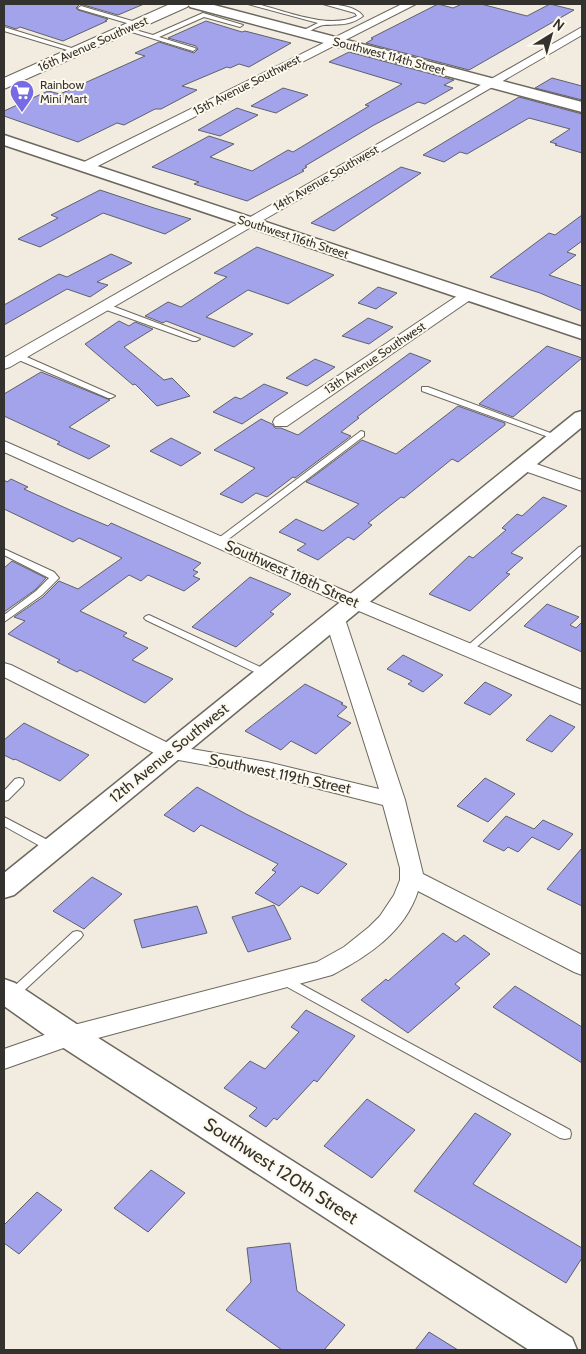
<svg xmlns="http://www.w3.org/2000/svg" width="586" height="1354" font-family="Cabin,sans-serif">
	<style>
		.building { fill: #a3a3eb; stroke: #60616b }
		.lines { fill: none; stroke-linecap: round; stroke-linejoin: round }
		.service-casing { stroke: #6c675d; stroke-width: 2 }
		.minor-casing { stroke: #6c675d; stroke-width: 2 }
		.tertiary-casing { stroke: #6c675d; stroke-width: 3 }
		.secondary-casing { stroke: #6c675d; stroke-width: 2 }
		.service { fill: #fff; fill-rule: evenodd }
		.minor { fill: #fff; fill-rule: evenodd }
		.tertiary { fill: #fff; fill-rule: evenodd }
		.secondary { fill: #fff; fill-rule: evenodd }
		.labels { text-anchor: middle; stroke-width: 4; stroke-linejoin: round; paint-order: stroke }
		.far-street-label { font-size: 12px; fill: #34322e; stroke: #fef9ed }
		.far-poi-label { font-size: 12px; fill: #34322e; stroke: #fef9ed; text-anchor: start }
		.street-label { font-size: 15px; fill: #34322e; stroke: #fef9ed }
		.near-street-label { font-size: 18px; fill: #34322e; stroke: #fef9ed }
	</style>
	<rect width="100%" height="100%" fill="#f1ebe0"/>
	<g class="building">
		<polygon points="4,4 144,4 118,15 80,4 76,8 78,10 108,19 105,21 107,21 63,41 20,27 16,29 4,25"/>
		<polygon points="438,4 453,8 462,4 481,4 527,16 550,4 574,10 469,70 366,43 373,39 371,38"/>
		<polygon points="206,21 242,32 245,31 291,43 249,67 239,64 230,68 227,67 182,86 197,90 161,109 155,109 124,125 117,123 78,142 4,116 4,111 48,91 60,94 145,56 135,53 159,42 194,53 198,49 196,46 168,38"/>
		<polygon points="349,52 454,80 444,85 453,88 425,104 418,102 374,125 305,166 307,167 302,170 304,171 247,201 194,184 199,182 152,167 209,136 234,144 210,157 252,171 288,150 293,152 369,106 365,105 402,84 329,62"/>
		<polygon points="552,78 582,86 582,100 535,88"/>
		<polygon points="283,88 308,95 276,113 251,106"/>
		<polygon points="519,97 582,114 582,153 555,145 557,144 550,142 570,129 529,118 467,154 460,152 444,162 423,155"/>
		<polygon points="237,108 258,115 220,136 198,130"/>
		<polygon points="401,167 421,173 334,231 311,223"/>
		<polygon points="100,190 154,208 191,219 165,234 103,213 40,247 18,239 58,218 51,215"/>
		<polygon points="582,215 582,241 567,252 576,255 549,275 582,286 582,311 540,293 490,277 549,233 555,235"/>
		<polygon points="257,247 334,275 288,304 248,290 206,317 253,334 234,347 166,321 163,323 145,316 168,302 181,307 227,277 214,273"/>
		<polygon points="111,254 132,263 97,282 108,285 90,297 67,289 4,325 4,305 59,274 67,277"/>
		<polygon points="378,287 397,293 376,309 358,303"/>
		<polygon points="368,318 393,327 369,344 342,336"/>
		<polygon points="119,321 129,326 135,322 153,329 124,347 164,380 172,378 190,396 157,406 135,384 133,385 85,344"/>
		<polygon points="547,346 582,358 513,417 479,404"/>
		<polygon points="410,353 431,361 357,417 359,418 341,432 351,436 295,478 293,477 267,497 256,493 242,503 220,494 255,468 214,450 261,419 272,424 275,428 281,428 298,435"/>
		<polygon points="315,359 335,367 307,386 286,378"/>
		<polygon points="41,372 110,400 69,427 110,446 89,459 57,444 60,442 4,416 4,394"/>
		<polygon points="264,384 288,393 242,424 213,412 235,397 241,399"/>
		<polygon points="458,406 505,423 505,425 458,462 452,459 404,498 401,497 368,523 372,525 354,540 348,537 318,560 297,550 306,544 279,532 296,519 323,531 359,504 306,482 362,440 396,454"/>
		<polygon points="171,438 201,453 181,466 150,451"/>
		<polygon points="11,479 28,487 24,489 70,510 108,526 111,523 201,563 193,570 198,572 193,576 200,579 184,591 148,575 141,581 129,575 80,611 127,633 123,636 148,648 132,660 173,679 145,703 80,670 77,672 57,662 60,660 8,634 25,621 14,617 43,597 59,581 78,589 122,558 79,538 73,542 4,509 4,480 7,482"/>
		<polygon points="543,497 567,506 511,553 523,558 506,573 510,574 470,611 429,594 469,556 473,558 506,530 502,528 517,514 522,516"/>
		<polygon points="12,561 46,578 35,590 4,612 4,568"/>
		<polygon points="250,577 291,594 270,612 274,614 236,647 192,627"/>
		<polygon points="547,604 579,617 570,625 576,628 582,622 582,652 524,626"/>
		<polygon points="403,655 443,675 423,692 408,684 412,681 387,669"/>
		<polygon points="485,682 512,695 490,715 464,703"/>
		<polygon points="305,684 343,703 341,704 347,707 337,716 351,723 316,754 291,741 281,750 245,731"/>
		<polygon points="550,715 575,727 552,752 526,740"/>
		<polygon points="24,723 58,740 89,755 60,781 15,759 14,760 4,755 4,740"/>
		<polygon points="485,778 515,794 488,822 457,806"/>
		<polygon points="197,787 246,814 347,864 318,894 301,886 279,906 255,893 276,872 272,870 278,864 201,825 194,832 164,815"/>
		<polygon points="506,816 534,829 543,820 573,834 559,850 532,837 518,852 508,847 504,851 483,841"/>
		<polygon points="582,848 582,906 547,889"/>
		<polygon points="92,877 122,894 84,929 53,911"/>
		<polygon points="274,905 291,939 248,952 232,917"/>
		<polygon points="197,906 207,933 142,948 134,920"/>
		<polygon points="443,933 456,942 464,935 490,954 455,984 460,988 408,1033 361,1000 386,979 388,981"/>
		<polygon points="515,986 582,1027 582,1063 493,1007"/>
		<polygon points="306,1010 355,1036 317,1082 314,1080 277,1120 274,1118 266,1127 249,1116 257,1108 224,1088 250,1061 265,1069 299,1032 291,1027"/>
		<polygon points="367,1099 415,1130 372,1178 324,1146"/>
		<polygon points="475,1113 511,1134 473,1184 582,1248 582,1258 566,1283 414,1191"/>
		<polygon points="151,1170 185,1193 148,1232 114,1208"/>
		<polygon points="37,1192 62,1210 19,1254 4,1243 4,1225"/>
		<polygon points="290,1243 297,1291 345,1325 324,1350 282,1350 226,1310 251,1282 247,1248"/>
		<polygon points="429,1332 458,1350 415,1350"/>
	</g>
	<g class="lines">
		<defs>
			<g id="service">
				<path d="M248 4H257C286 11 329 30 357 16L355 13 323 4C335 4 356 6 363 16 350 26 339 24 324 25 317 26 309 32 302 35L299 33 300 32 318 23Z"/>
				<polygon points="81,6 139,23 140,24 137,26 79,9 78,8"/>
				<polygon points="203,13 243,25 240,27 204,17 159,37 195,48 196,49 193,51 122,29 125,27 153,35"/>
				<polygon points="4,27 78,50 79,51 74,52 4,31"/>
				<polygon points="101,304 107,304 200,339 196,341 193,341 101,308"/>
				<polygon points="14,354 20,354 115,396 111,398 108,398 14,358"/>
				<polygon points="422,387 428,387 561,437 560,439 554,439 422,391"/>
				<polygon points="361,431 364,432 364,436 222,544 216,544 214,542 216,540"/>
				<polygon points="582,546 582,554 471,652 465,652 463,650 465,648 579,547"/>
				<polygon points="4,549 54,572 59,578 42,595 4,622 4,615 36,591 49,578 4,555"/>
				<polygon points="149,615 271,672 272,674 267,677 263,676 146,620 144,618 146,616"/>
				<polygon points="19,778 23,779 24,782 23,785 8,800 4,801 4,791 15,779"/>
				<polygon points="4,817 57,845 59,848 57,851 49,851 4,826"/>
				<polygon points="77,931 81,932 83,935 81,938 16,998 12,1000 8,998 6,995 8,992 73,932"/>
				<polygon points="284,975 570,1130 571,1134 570,1138 565,1139 560,1138 280,983 278,980 280,977"/>
			</g>
			<g id="minor">
				<polygon points="402,4 416,4 90,170 80,170 78,167 80,164"/>
				<polygon points="582,27 582,35 10,367 4,369 4,358"/>
				<polygon points="468,290 473,292 476,295 473,298 287,426 275,426 273,422 275,418 463,292"/>
				<polygon points="4,441 361,598 582,690 582,705 347,606 4,452"/>
				<polygon points="525,460 582,480 582,491 519,469 516,465 519,461"/>
				<path d="M335 613 342 615 345 619 405 800 423 874 582 955V975L574 972 418 891C405 932 368 956 332 975L72 1045 4 1069V1049L70 1026 317 962 344 947 369 927 380 916 394 895 400 880V868L383 805 267 776 162 757 4 677V663L11 665 174 746 267 762 379 789 325 619 328 615Z"/>
			</g>
			<g id="tertiary">
				<polygon points="188,4 210,4 582,102 582,112 190,7"/>
				<polygon points="4,135 582,327 582,339 4,145"/>
				<polygon points="582,411 582,427 14,895 4,898 4,873 575,413"/>
				<polygon points="4,979 15,983 81,1027 572,1338 577,1350 529,1350 59,1045 4,1006"/>
			</g>
			<polygon id="secondary" points="170,4 190,4 187,7 4,89 4,78"/>
		</defs>
		<use href="#service" class="service-casing"/>
		<use href="#minor" class="minor-casing"/>
		<use href="#tertiary" class="tertiary-casing"/>
		<use href="#secondary" class="secondary-casing"/>
		<use href="#service" class="service"/>
		<use href="#minor" class="minor"/>
		<use href="#tertiary" class="tertiary"/>
		<use href="#secondary" class="secondary"/>
	</g>
	<defs>
		<symbol id="supermarket-pin" viewBox="-11 -11 22 30"><path d="M0 17L-7.5 6A9.5 9.5 0 1 1 7.5 6Z" fill="#766ae5" stroke="#fef9ed"/><path d="M-6-5.5h2.5l.6 2H6L4.5 2H-2.5L-4.4-4H-6ZM-1.5 3.2a1.3 1.3 0 1 0 .1 0ZM3 3.2a1.3 1.3 0 1 0 .1 0Z" fill="#fff"/></symbol>
	</defs>
	<g fill-rule="evenodd">
		<use href="#supermarket-pin" x="8" y="78" width="28" height="38"/>
	</g>
	<g class="labels">
		<g class="far-street-label">
			<text transform="translate(93 44) rotate(-24)" y="4">16th Avenue Southwest</text>
			<text transform="translate(389 56) rotate(15)" y="4">Southwest 114th Street</text>
			<text transform="translate(247 85) rotate(-27)" y="4">15th Avenue Southwest</text>
			<text transform="translate(326 178) rotate(-30)" y="4">14th Avenue Southwest</text>
			<text transform="translate(293 237) rotate(18)" y="4">Southwest 116th Street</text>
			<text transform="translate(375 358) rotate(-34)" y="4">13th Avenue Southwest</text>
		</g>
		<g class="far-poi-label">
			<text x="40" y="89">Rainbow<tspan x="40" dy="14">Mini Mart</tspan></text>
		</g>
		<g class="street-label">
			<text transform="translate(292 574) rotate(24)" y="5">Southwest 118th Street</text>
			<text transform="translate(169 753) rotate(-39)" y="5">12th Avenue Southwest</text>
			<text transform="translate(280 774) rotate(12)" y="5">Southwest 119th Street</text>
		</g>
		<g class="near-street-label">
			<text transform="translate(281 1171) rotate(33)" y="6">Southwest 120th Street</text>
		</g>
	</g>
	<rect width="586" height="1354" fill="none" stroke="#34322e" stroke-width="10"/>
	<g transform="translate(551 35) rotate(37)" stroke="#fef9ed" stroke-width="4" paint-order="stroke">
	<path d="M0-4L9 19L0 12L-9 19Z" fill="#34322e"/>
	<text y="-8" font-size="14" font-weight="bold" text-anchor="middle" fill="#34322e">N</text>
	</g>
</svg>
